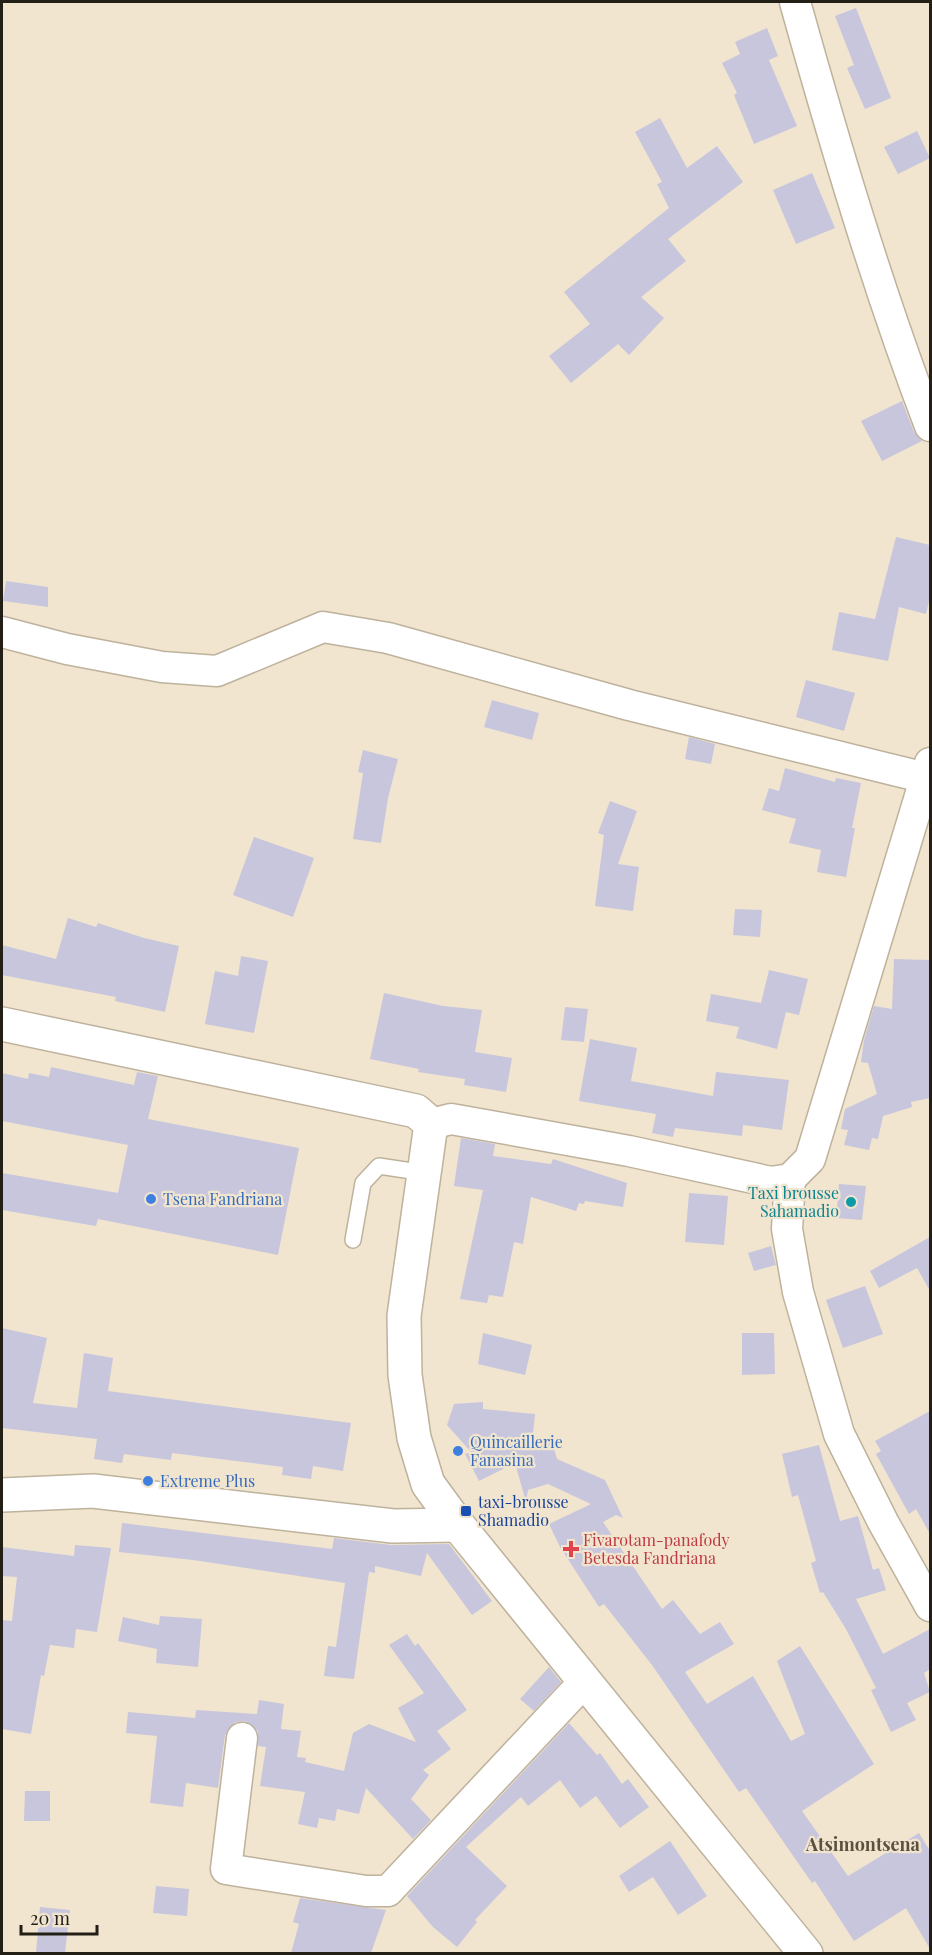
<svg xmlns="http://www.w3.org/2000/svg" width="932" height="1955" font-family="'Playfair Display',serif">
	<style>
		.building { fill: #c7c6dd }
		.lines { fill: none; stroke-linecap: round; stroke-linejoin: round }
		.lane-casing { stroke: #beb29d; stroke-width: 18 }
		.street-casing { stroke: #beb29d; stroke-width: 33 }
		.secondary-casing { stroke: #beb29d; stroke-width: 36 }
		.lane { stroke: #fff; stroke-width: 15 }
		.street { stroke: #fff; stroke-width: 30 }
		.secondary { stroke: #fff; stroke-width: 33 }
		.shop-dot { fill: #3f7fe0; stroke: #f1e5cf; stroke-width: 2 }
		.culture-dot { fill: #0f9aa8; stroke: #f1e5cf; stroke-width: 2 }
		.transit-dot { fill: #1a4fb4; stroke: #f1e5cf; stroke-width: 2 }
		.health-dot { fill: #e0444e; stroke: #f1e5cf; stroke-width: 2 }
		.labels { text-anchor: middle; stroke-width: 4.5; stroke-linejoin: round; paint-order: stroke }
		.culture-label { font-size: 16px; fill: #0d838f; stroke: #f1e5cf; text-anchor: end }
		.shop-label { font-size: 16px; fill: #366cbe; stroke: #f1e5cf; text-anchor: start }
		.transit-label { font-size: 16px; fill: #164399; stroke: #f1e5cf; text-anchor: start }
		.health-label { font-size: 16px; fill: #be3a42; stroke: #f1e5cf; text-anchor: start }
		.neighbourhood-label { font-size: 18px; font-weight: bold; fill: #5b513e; stroke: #f1e5cf }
	</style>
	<rect width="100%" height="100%" fill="#f1e5cf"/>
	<g class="building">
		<polygon points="856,8 891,98 865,109 847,68 854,65 835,16"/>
		<polygon points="767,28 778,56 769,60 797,126 754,144 734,95 737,93 722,63 740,54 735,42"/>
		<polygon points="660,118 687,168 717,146 743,182 668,239 686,261 641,297 664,318 629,355 618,344 571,383 549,356 590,324 564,292 669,208 657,184 662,182 635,132"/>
		<polygon points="917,131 930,158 898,174 884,147"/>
		<polygon points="812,173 835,228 796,244 773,190"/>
		<polygon points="902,401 914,432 922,441 882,461 861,421"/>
		<polygon points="896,537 930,545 930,597 926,614 899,607 888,661 832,650 839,612 875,619"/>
		<polygon points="6,581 48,587 48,607 3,601"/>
		<polygon points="806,680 855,693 844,731 796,717"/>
		<polygon points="492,700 539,713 532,740 484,727"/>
		<polygon points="689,737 715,744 711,764 685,759"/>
		<polygon points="363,750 398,759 388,798 381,843 353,839 363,773 358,772"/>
		<polygon points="785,768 835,782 836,778 861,783 852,828 855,828 846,877 817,872 821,850 789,843 796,819 762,810 769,788 779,791"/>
		<polygon points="610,801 637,811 618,864 639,867 633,911 595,906 604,835 598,833"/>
		<polygon points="254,837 314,858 293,917 233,895"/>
		<polygon points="735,909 762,910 760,937 733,935"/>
		<polygon points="68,918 96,927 98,923 144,938 179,946 165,1012 115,1001 116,997 2,975 2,945 56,959"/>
		<polygon points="241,956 268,961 254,1033 205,1024 215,971 238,976"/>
		<polygon points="894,959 929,960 930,1098 911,1102 912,1107 883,1116 878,1139 872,1138 869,1150 844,1145 848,1130 841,1129 845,1109 877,1094 868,1063 861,1062 864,1040 874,1006 892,1009"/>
		<polygon points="769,970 808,979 799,1015 786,1012 777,1049 736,1038 739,1027 706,1021 711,994 761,1003"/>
		<polygon points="384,993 443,1006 482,1010 475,1052 512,1058 506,1092 464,1085 465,1079 418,1072 419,1069 370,1059"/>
		<polygon points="565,1007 588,1009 584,1042 561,1040"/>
		<polygon points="590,1039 637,1048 631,1081 713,1096 716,1072 789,1080 782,1130 743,1125 742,1136 675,1128 673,1137 652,1133 656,1114 579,1101"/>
		<polygon points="51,1067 134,1085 137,1072 158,1076 148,1119 299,1148 278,1255 98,1219 96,1226 2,1210 2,1173 118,1193 128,1145 2,1121 2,1073 28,1079 29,1073 49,1077"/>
		<polygon points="461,1138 495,1144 493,1156 551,1164 553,1159 627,1183 623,1207 585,1201 584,1204 579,1203 576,1211 531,1197 523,1244 514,1242 503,1297 489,1295 487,1303 460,1299 483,1190 454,1186"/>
		<polygon points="839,1184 866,1186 862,1220 836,1218"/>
		<polygon points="689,1193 728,1196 724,1245 685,1242"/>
		<polygon points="930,1237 930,1291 917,1268 879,1288 870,1271"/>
		<polygon points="771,1246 776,1265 754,1271 748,1253"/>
		<polygon points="865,1286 883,1334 843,1348 826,1300"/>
		<polygon points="2,1328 47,1338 33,1403 77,1408 84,1353 113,1358 108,1391 351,1423 343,1471 313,1466 311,1479 282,1475 283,1467 172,1453 171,1460 124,1454 122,1463 94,1459 97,1439 2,1428"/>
		<polygon points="483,1333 532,1345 525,1375 478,1364"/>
		<polygon points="742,1333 774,1333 775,1374 742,1375"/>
		<polygon points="483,1402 483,1409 535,1414 532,1444 551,1439 557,1459 605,1480 623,1518 616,1515 603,1522 662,1609 673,1600 700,1634 720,1622 734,1644 685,1672 707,1704 753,1676 791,1741 805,1734 777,1661 800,1646 874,1764 802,1811 848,1876 919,1833 930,1851 930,1949 906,1908 854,1941 815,1881 812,1883 746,1788 739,1792 652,1665 604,1604 599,1607 560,1547 549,1524 591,1504 548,1484 528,1490 526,1502 515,1463 479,1481 465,1454 471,1452 447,1425 454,1404"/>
		<polygon points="930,1411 930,1534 916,1509 909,1514 876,1454 881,1451 875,1441"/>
		<polygon points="819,1445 840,1521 858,1516 873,1570 879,1568 886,1590 856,1599 883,1654 930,1629 930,1669 924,1673 930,1692 907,1703 916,1720 891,1732 871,1690 876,1688 846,1629 823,1592 820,1593 811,1563 816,1561 798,1495 792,1497 782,1454"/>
		<polygon points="122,1523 332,1549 334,1538 391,1545 449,1544 492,1601 472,1615 427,1553 421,1576 375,1566 375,1573 369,1572 354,1679 324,1676 328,1646 336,1647 345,1583 193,1560 119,1552"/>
		<polygon points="75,1545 111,1548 97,1632 76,1629 74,1648 50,1645 44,1676 41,1675 31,1734 2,1729 2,1620 12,1621 17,1577 2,1576 2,1547 74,1556"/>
		<polygon points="160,1616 202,1619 198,1667 156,1663 157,1649 118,1641 123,1617 159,1625"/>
		<polygon points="407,1634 415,1646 418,1643 467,1710 437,1731 451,1749 423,1770 429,1775 411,1799 431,1820 413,1839 366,1788 359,1814 337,1809 335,1821 319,1818 317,1828 298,1824 305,1792 260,1786 266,1747 258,1746 258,1731 245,1721 235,1722 225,1735 218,1788 186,1783 183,1807 150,1803 157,1736 126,1733 128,1712 195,1718 196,1710 257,1714 259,1700 284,1704 281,1729 301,1731 297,1757 306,1758 305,1762 344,1771 353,1733 369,1724 416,1742 398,1708 424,1693 389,1645"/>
		<polygon points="549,1667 561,1682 534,1711 520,1699"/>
		<polygon points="569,1723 597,1755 600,1753 622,1784 628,1779 649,1807 620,1828 596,1796 580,1808 560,1780 528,1806 521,1797 466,1847 507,1886 475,1920 477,1922 457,1947 433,1927 407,1896"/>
		<polygon points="25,1791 50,1791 50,1821 24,1821"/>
		<polygon points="670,1841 707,1896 678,1915 653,1877 629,1892 619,1876"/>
		<polygon points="156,1886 189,1889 187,1916 153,1913"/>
		<polygon points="300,1898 386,1910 371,1953 291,1953 299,1924 293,1922"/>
		<polygon points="40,1907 70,1910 65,1953 36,1953"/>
	</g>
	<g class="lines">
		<defs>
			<polyline id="lane" points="353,1240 363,1183 379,1166 425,1173"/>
			<g id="street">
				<path d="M795 2C835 145 877 287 930 426"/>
				<polyline points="2,632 67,649 162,667 217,671 323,627 388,638 629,705 926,778"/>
				<polyline points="431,1124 451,1119 629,1151 771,1182 790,1179 810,1159 930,763"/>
				<polyline points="790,1179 787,1229 798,1292 839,1434 883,1522 930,1606"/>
				<polyline points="242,1738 226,1869 366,1891 388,1891 585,1681"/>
			</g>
			<g id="secondary">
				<polyline points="2,1024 416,1111 431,1124 404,1316 405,1375 414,1438 428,1484 458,1525 806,1954"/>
				<polyline points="2,1495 93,1491 393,1526 458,1525"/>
			</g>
		</defs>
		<use href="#lane" class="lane-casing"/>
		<use href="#street" class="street-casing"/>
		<use href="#secondary" class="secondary-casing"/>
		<use href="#lane" class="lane"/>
		<use href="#street" class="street"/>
		<use href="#secondary" class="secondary"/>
	</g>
	<g class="shop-dot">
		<circle cx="151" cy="1199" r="6"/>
		<circle cx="458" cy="1451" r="6"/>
		<circle cx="148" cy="1481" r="6"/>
	</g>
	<circle class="culture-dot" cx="851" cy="1202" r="6"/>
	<rect class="transit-dot" x="460" y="1505" width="12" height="12" rx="3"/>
	<path class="health-dot" d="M568 1540h6v6h6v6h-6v6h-6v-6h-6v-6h6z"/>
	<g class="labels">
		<g class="culture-label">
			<text x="839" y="1199">Taxi brousse<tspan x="839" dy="18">Sahamadio</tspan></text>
		</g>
		<g class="shop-label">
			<text x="163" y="1205">Tsena Fandriana</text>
			<text x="470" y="1448">Quincaillerie<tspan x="470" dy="18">Fanasina</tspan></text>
			<text x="160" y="1487">Extreme Plus</text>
		</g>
		<g class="transit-label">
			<text x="478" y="1508">taxi-brousse<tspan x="478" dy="18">Shamadio</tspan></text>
		</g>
		<g class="health-label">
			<text x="583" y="1546">Fivarotam-panafody<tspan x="583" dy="18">Betesda Fandriana</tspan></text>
		</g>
		<g class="neighbourhood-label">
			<text x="863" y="1851">Atsimontsena</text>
		</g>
	</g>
	<rect width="932" height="1955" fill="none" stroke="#231f17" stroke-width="6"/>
	<path d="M21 1925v9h76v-9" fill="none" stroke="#231f17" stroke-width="3"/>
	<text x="30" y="1925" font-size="18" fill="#231f17" stroke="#f1e5cf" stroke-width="4.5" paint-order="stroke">20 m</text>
</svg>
